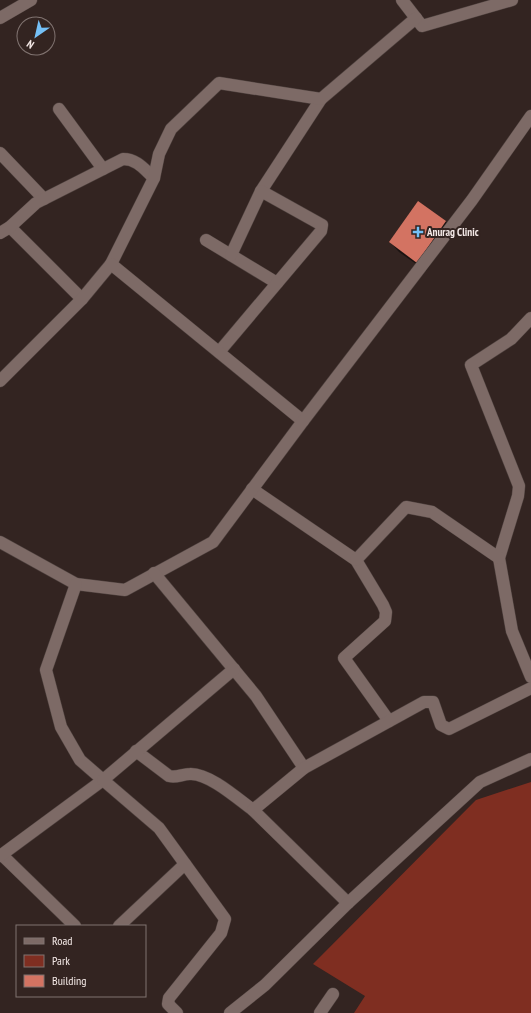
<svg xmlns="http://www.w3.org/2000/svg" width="531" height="1013" font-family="'PT Sans Narrow',sans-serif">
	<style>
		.green { fill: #7f2e21 }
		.shadow { fill: #0007 }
		.building { fill: #d37362 }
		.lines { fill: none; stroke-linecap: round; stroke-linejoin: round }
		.minor-casing { stroke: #4f423f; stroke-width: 13 }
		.minor { stroke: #7d6a66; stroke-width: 12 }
		.poi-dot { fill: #75c0f6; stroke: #332421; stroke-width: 1.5 }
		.labels { text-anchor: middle; stroke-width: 4; stroke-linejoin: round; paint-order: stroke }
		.poi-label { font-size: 11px; font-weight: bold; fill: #f4e9e7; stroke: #332421; text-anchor: start }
	</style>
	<rect width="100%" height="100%" fill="#332421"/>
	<polygon class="green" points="531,782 531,1013 354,1013 365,996 313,964 476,800"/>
	<polygon class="shadow" points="419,203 446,222 455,231 426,271 399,252 390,242"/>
	<polygon class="building" points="418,201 446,221 417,263 389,242"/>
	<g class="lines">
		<defs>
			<g id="minor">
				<polyline points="402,0 422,26 512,0"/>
				<polyline points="0,18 31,0"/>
				<polyline points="59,109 103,169"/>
				<polyline points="0,153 44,199"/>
				<polyline points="261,191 321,99"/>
				<polyline points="10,227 82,299"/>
				<path d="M0 233 10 227 36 203 123 159C137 159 144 169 154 178"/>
				<polyline points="206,240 277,283"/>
				<polyline points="111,264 154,178 159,154 171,129 219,83 321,99 416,18"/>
				<polyline points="531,318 511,339 471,365 519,486 518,496 499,558 512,631 531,677"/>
				<polyline points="219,352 321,231 322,225 261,191 231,255"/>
				<polyline points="0,381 82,299 111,264 303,421"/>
				<polyline points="252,489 356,560 383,605 386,612 385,621 344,658 389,721"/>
				<polyline points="0,542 76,584 125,590 213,542 303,421 472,200 531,116"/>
				<polyline points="356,560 406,507 432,512 499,558"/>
				<polyline points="154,573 256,696 304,768"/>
				<path d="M136 751 169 776C177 778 182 774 190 774 209 773 238 799 253 810"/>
				<polyline points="2,855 75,926"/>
				<polyline points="0,856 103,780 80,760 61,727 46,670 76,584"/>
				<polyline points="348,903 253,810 304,768 424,702 433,702 441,725 449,729 531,688"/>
				<polyline points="119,926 185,864"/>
				<polyline points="177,1013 168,1004 169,998 221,933 225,919 159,828 103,780 234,669"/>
				<polyline points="230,1013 265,985 348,903 480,782 531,759"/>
				<polyline points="320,1013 333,994"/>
			</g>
		</defs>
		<use href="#minor" class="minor-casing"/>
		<use href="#minor" class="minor"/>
	</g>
	<path class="poi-dot" d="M416 226h4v4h4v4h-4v4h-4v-4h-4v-4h4z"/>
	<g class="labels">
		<g class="poi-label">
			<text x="427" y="236">Anurag Clinic</text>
		</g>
	</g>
	<rect x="16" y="925" width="130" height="72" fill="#332421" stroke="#807370"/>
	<rect x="24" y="938" width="20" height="6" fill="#7d6a66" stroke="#807370"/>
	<text x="52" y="945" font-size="12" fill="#f4e9e7">Road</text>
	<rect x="24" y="955" width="20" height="12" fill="#7f2e21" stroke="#807370"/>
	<text x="52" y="965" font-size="12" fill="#f4e9e7">Park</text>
	<rect x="24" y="975" width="20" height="12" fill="#d37362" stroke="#807370"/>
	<text x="52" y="985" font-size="12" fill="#f4e9e7">Building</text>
	<g transform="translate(36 36) rotate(214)"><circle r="19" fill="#332421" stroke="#807370"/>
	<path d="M0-3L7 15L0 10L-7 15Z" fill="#75c0f6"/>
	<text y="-6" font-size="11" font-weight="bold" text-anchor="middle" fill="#f4e9e7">N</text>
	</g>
</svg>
